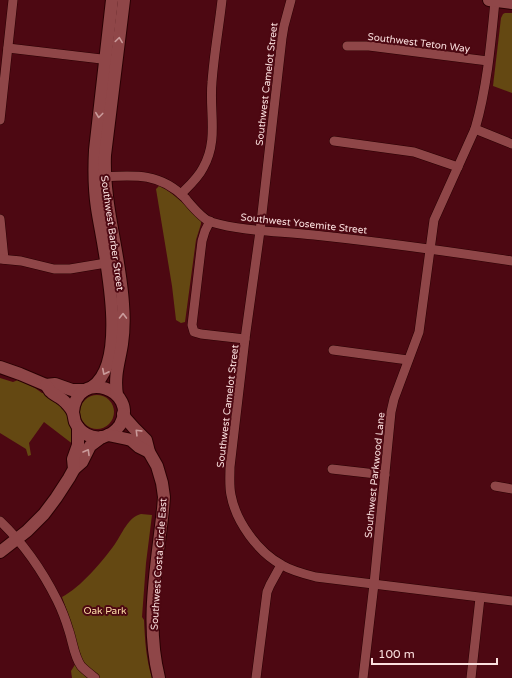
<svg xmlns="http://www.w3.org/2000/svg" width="512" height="678" font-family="'Varela Round',sans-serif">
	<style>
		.green { fill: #644812 }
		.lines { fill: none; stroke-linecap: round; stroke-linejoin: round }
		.minor-casing { stroke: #2a0003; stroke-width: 10 }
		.tertiary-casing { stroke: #2a0003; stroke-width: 14 }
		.minor { stroke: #8f4648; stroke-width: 9 }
		.tertiary { stroke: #8f4648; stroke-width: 12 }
		.oneway { stroke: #ca9b9b }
		.labels { text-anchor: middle; stroke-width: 4; stroke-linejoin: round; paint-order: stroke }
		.street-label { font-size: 10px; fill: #fbe0df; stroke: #4d0812 }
		.park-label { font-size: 10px; fill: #fddca7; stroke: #4d0812 }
	</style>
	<rect width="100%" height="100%" fill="#4d0812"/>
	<g class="green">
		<polygon points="505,13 512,13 512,93 493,86 501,18 503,14"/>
		<path d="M159 186C176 194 188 208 201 221V224L196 240 185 322 181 323 176 320 172 286 156 189Z"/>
		<polygon points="0,378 13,382 18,380 35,388 42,393 46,393 63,404 69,418 74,434 74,445 44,422 29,443 31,455 28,456 26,449 0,433"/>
		<circle cx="97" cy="412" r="17"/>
		<path d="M141 514 152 515 146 563 142 617 144 620C145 640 146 659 152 678H72L71 671 81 655 79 651 67 611 62 597C81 587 102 562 115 544 122 534 128 517 141 514Z"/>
	</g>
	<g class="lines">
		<defs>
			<g id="minor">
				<path d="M291 0 284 26 282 38 260 231 245 339 230 467C230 477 229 486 231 495 236 522 258 552 282 565 292 571 304 574 316 577L512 601"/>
				<polyline points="347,46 369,46 488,61"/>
				<polyline points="8,48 110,60"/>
				<polyline points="0,120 13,0"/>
				<polyline points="475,129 512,144"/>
				<polyline points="334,141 414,152 458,167"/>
				<path d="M100 177C133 175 160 172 185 198 191 205 202 219 211 222 245 232 280 231 314 235 380 242 446 251 512 261"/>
				<path d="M181 194C189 186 198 178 203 168 219 140 209 112 212 82 214 54 219 27 222 0"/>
				<polyline points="0,219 4,259"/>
				<polyline points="210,221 205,231 202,241 192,325 194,332 201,334 245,339"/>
				<polyline points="0,259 21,261 54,269 70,269 112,262"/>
				<polyline points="333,350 408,360"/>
				<polyline points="332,469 385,475"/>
				<polyline points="495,486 512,489"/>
				<path d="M0 521C23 543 43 572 57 600 62 610 66 621 69 631 73 643 74 656 81 666 85 670 90 674 95 678"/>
				<polyline points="256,678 267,592 270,585 281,565"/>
				<path d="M363 678 374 584 391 412 394 399 419 332 434 220 475 129C487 88 491 43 495 1"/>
				<polyline points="471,678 480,598"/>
			</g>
			<g id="tertiary">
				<polyline points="489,0 512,3"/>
				<polyline points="0,367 20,374 46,385 55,384 72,390 85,390"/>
				<path d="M46 385C48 387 49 391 51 392 56 396 62 398 66 403 69 406 72 410 73 413 74 416 74 419 75 422 80 433 91 439 103 437 110 435 116 431 120 425 140 390 77 367 73 412"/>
				<path d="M92 387C131 360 103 248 97 208 94 188 94 169 95 150L112 0"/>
				<path d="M117 395C114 375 119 363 122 344 124 331 124 317 123 304 120 254 103 205 105 155L124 0"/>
				<path d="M123 414 126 419 134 428 146 440 149 452 157 466 162 483 164 497 163 509C157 565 145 622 159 678"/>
				<polyline points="108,435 127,439 131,440 139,447 149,452"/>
				<polyline points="74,469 82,462 90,446 102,437"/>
				<polyline points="0,552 27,531 44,514 56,498 69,478 74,469 73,459 78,445 78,427"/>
			</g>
		</defs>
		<use href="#minor" class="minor-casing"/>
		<use href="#tertiary" class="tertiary-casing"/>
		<use href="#minor" class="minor"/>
		<use href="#tertiary" class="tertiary"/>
	</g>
	<defs><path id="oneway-chevron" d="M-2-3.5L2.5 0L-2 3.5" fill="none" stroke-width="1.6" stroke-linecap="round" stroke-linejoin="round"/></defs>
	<g class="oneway">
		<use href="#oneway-chevron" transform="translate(119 40) rotate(-82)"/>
		<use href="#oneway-chevron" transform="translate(99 115) rotate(97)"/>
		<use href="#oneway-chevron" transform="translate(123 316) rotate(-89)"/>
		<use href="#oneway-chevron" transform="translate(105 372) rotate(117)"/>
		<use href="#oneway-chevron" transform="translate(138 432) rotate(-135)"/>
		<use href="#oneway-chevron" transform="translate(87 452) rotate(-60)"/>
	</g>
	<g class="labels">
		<g class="street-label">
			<text transform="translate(419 42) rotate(7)" y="4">Southwest Teton Way</text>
			<text transform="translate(266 84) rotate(-83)" y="4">Southwest Camelot Street</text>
			<text transform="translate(304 223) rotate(6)" y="4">Southwest Yosemite Street</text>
			<text transform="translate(113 233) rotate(82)" y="4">Southwest Barber Street</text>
			<text transform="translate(227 406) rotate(-83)" y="4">Southwest Camelot Street</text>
			<text transform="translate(374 475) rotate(-84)" y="4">Southwest Parkwood Lane</text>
			<text transform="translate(158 564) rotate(-86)" y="4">Southwest Costa Circle East</text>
		</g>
		<g class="park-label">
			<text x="105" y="614">Oak Park</text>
		</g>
	</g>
	<path d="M372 658v6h125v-6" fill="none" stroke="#fbe0df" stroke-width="2"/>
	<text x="378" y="658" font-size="12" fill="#fbe0df" stroke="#4d0812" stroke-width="3" paint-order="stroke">100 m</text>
</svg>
